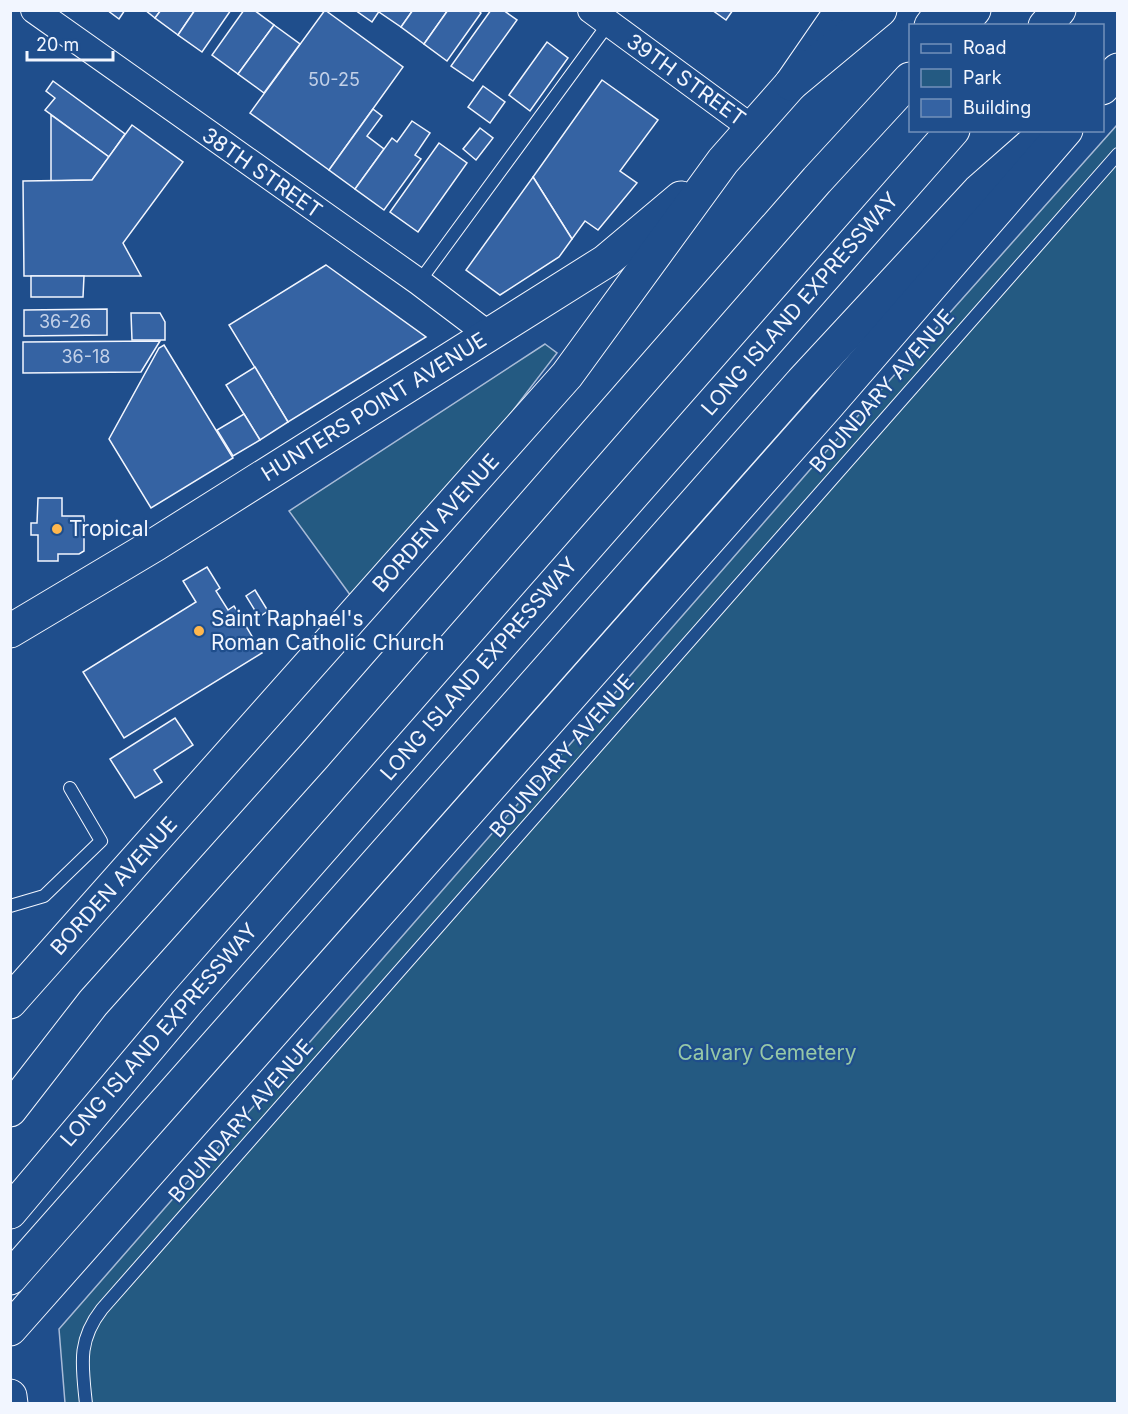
<svg xmlns="http://www.w3.org/2000/svg" width="1128" height="1414" font-family="Inter,sans-serif">
	<style>
		.green { fill: #245a82; stroke: #a8bbd7; stroke-width: 1.5 }
		.building { fill: #3563a3; stroke: #f2f6ff; stroke-width: 1.5 }
		.lines { fill: none; stroke-linecap: round; stroke-linejoin: round }
		.lane-casing { stroke: #f2f6ff; stroke-width: 14 }
		.street-casing { stroke: #f2f6ff; stroke-width: 28 }
		.secondary-casing { stroke: #f2f6ff; stroke-width: 35 }
		.primary-casing { stroke: #f2f6ff; stroke-width: 35 }
		.highway-casing { stroke: #f2f6ff; stroke-width: 35 }
		.lane { stroke: #1f4e8c; stroke-width: 12 }
		.street { stroke: #1f4e8c; stroke-width: 26 }
		.secondary { stroke: #1f4e8c; stroke-width: 33 }
		.primary { stroke: #1f4e8c; stroke-width: 33 }
		.highway { stroke: #1f4e8c; stroke-width: 33 }
		.poi-dot { fill: #ffb74d; stroke: #1f4e8c; stroke-width: 2 }
		.labels { text-anchor: middle; stroke-width: 4.5; stroke-linejoin: round; paint-order: stroke }
		.number-label { font-size: 18px; fill: #c3d1e8 }
		.street-label { font-size: 21px; fill: #f2f6ff; stroke: #1f4e8c }
		.poi-label { font-size: 21px; fill: #f2f6ff; stroke: #1f4e8c; text-anchor: start }
		.park-label { font-size: 21px; fill: #97c8a6; stroke: #1f4e8c }
	</style>
	<rect width="100%" height="100%" fill="#1f4e8c"/>
	<g class="green">
		<polygon points="1117,125 1117,1403 65,1403 59,1329 808,472"/>
		<polygon points="545,344 557,353 439,507 356,603 289,511"/>
	</g>
	<g class="building">
		<polygon points="107,10 125,10 119,19"/>
		<polygon points="145,10 161,10 155,18"/>
		<polygon points="161,10 195,10 178,35 155,18"/>
		<polygon points="195,10 231,10 202,52 178,35"/>
		<polygon points="244,10 254,10 274,25 238,74 212,55"/>
		<polygon points="325,10 403,67 329,170 250,113"/>
		<polygon points="355,10 380,10 372,22"/>
		<polygon points="380,10 413,10 401,27 379,12"/>
		<polygon points="413,10 448,10 424,44 401,27"/>
		<polygon points="448,10 478,10 481,13 447,61 424,44"/>
		<polygon points="491,10 503,10 517,20 473,81 451,66"/>
		<polygon points="712,10 733,10 726,20"/>
		<polygon points="274,25 300,44 264,93 238,74"/>
		<polygon points="547,42 568,58 530,111 509,95"/>
		<polygon points="602,80 658,120 620,171 637,183 598,230 585,221 572,239 533,177"/>
		<polygon points="53,81 125,134 109,157 45,110 55,98 46,91"/>
		<polygon points="483,86 505,102 490,123 468,107"/>
		<polygon points="373,109 382,116 367,136 384,149 355,189 329,170"/>
		<polygon points="51,115 109,157 92,180 51,181"/>
		<polygon points="412,121 430,133 415,155 421,159 384,210 355,189 392,138 397,142"/>
		<polygon points="132,125 183,162 123,243 141,276 24,276 23,181 92,180"/>
		<polygon points="480,128 493,138 476,160 463,149"/>
		<polygon points="439,143 467,163 418,232 390,212"/>
		<polygon points="533,177 572,239 559,257 500,295 466,270"/>
		<polygon points="326,265 426,337 288,422 229,325"/>
		<polygon points="31,276 84,276 83,297 31,297"/>
		<polygon points="107,309 107,335 24,336 24,310"/>
		<polygon points="131,313 160,313 165,322 165,340 132,340"/>
		<polygon points="160,341 141,372 23,373 23,342"/>
		<polygon points="164,345 233,458 151,508 109,439 159,348"/>
		<polygon points="255,367 288,422 260,440 226,385"/>
		<polygon points="244,414 260,440 233,456 217,430"/>
		<polygon points="38,498 62,498 62,516 84,516 84,551 79,554 58,554 58,561 38,561 38,535 31,535 31,523 37,523"/>
		<polygon points="207,567 220,588 216,591 228,610 234,606 262,653 124,738 83,672 196,602 183,581"/>
		<polygon points="255,590 268,611 259,617 246,596"/>
		<polygon points="175,718 193,745 154,770 162,782 135,798 110,759"/>
	</g>
	<g class="lines">
		<defs>
			<g id="lane">
				<polyline points="419,282 609,23"/>
				<polyline points="10,906 44,896 101,841 70,788"/>
				<path d="M86 1404C82 1365 77 1341 102 1309L1118 154"/>
			</g>
			<g id="street">
				<polyline points="34,10 419,282 489,335"/>
				<polyline points="591,10 752,128"/>
			</g>
			<g id="secondary">
				<polyline points="10,631 156,544 606,261 681,198"/>
				<polyline points="10,1002 567,375 723,161 791,84 842,10"/>
			</g>
			<polyline id="primary" points="10,1396 11,1404"/>
			<g id="highway">
				<polyline points="931,26 943,10"/>
				<polyline points="960,26 974,10"/>
				<polyline points="1045,26 1059,10"/>
				<polyline points="791,84 880,10"/>
				<polyline points="1102,88 1118,70"/>
				<polyline points="10,1110 93,1003 314,756 817,180 910,79"/>
				<polyline points="10,1212 187,1002 953,130"/>
				<polyline points="10,1278 802,382 979,191 1038,139"/>
				<polyline points="10,1329 827,406 1066,130"/>
			</g>
		</defs>
		<use href="#lane" class="lane-casing"/>
		<use href="#street" class="street-casing"/>
		<use href="#secondary" class="secondary-casing"/>
		<use href="#primary" class="primary-casing"/>
		<use href="#highway" class="highway-casing"/>
		<use href="#lane" class="lane"/>
		<use href="#street" class="street"/>
		<use href="#secondary" class="secondary"/>
		<use href="#primary" class="primary"/>
		<use href="#highway" class="highway"/>
	</g>
	<g class="poi-dot">
		<circle cx="57" cy="529" r="6"/>
		<circle cx="199" cy="631" r="6"/>
	</g>
	<g class="labels">
		<g class="number-label">
			<text x="334" y="86">50-25</text>
			<text x="65" y="328">36-26</text>
			<text x="86" y="363">36-18</text>
		</g>
		<g class="street-label">
			<text transform="translate(686 80) rotate(36)" y="7">39TH STREET</text>
			<text transform="translate(262 173) rotate(35)" y="7">38TH STREET</text>
			<text transform="translate(800 304) rotate(-49)" y="7">LONG ISLAND EXPRESSWAY</text>
			<text transform="translate(882 391) rotate(-49)" y="7">BOUNDARY AVENUE</text>
			<text transform="translate(374 407) rotate(-32)" y="7">HUNTERS POINT AVENUE</text>
			<text transform="translate(436 523) rotate(-48)" y="7">BORDEN AVENUE</text>
			<text transform="translate(479 669) rotate(-49)" y="7">LONG ISLAND EXPRESSWAY</text>
			<text transform="translate(562 756) rotate(-49)" y="7">BOUNDARY AVENUE</text>
			<text transform="translate(114 886) rotate(-48)" y="7">BORDEN AVENUE</text>
			<text transform="translate(159 1035) rotate(-49)" y="7">LONG ISLAND EXPRESSWAY</text>
			<text transform="translate(241 1121) rotate(-49)" y="7">BOUNDARY AVENUE</text>
		</g>
		<g class="poi-label">
			<text x="69" y="536">Tropical</text>
			<text x="211" y="626">Saint Raphael's<tspan x="211" dy="24">Roman Catholic Church</tspan></text>
		</g>
		<g class="park-label">
			<text x="767" y="1060">Calvary Cemetery</text>
		</g>
	</g>
	<rect width="1128" height="1414" fill="none" stroke="#f2f6ff" stroke-width="24"/>
	<rect x="909" y="24" width="195" height="108" fill="#1f4e8c" stroke="#7391ba" stroke-width="1.5"/>
	<rect x="921" y="44" width="30" height="9" fill="#1f4e8c" stroke="#7391ba" stroke-width="1.5"/>
	<text x="963" y="54" font-size="18" fill="#f2f6ff">Road</text>
	<rect x="921" y="69" width="30" height="18" fill="#245a82" stroke="#7391ba" stroke-width="1.5"/>
	<text x="963" y="84" font-size="18" fill="#f2f6ff">Park</text>
	<rect x="921" y="99" width="30" height="18" fill="#3563a3" stroke="#7391ba" stroke-width="1.5"/>
	<text x="963" y="114" font-size="18" fill="#f2f6ff">Building</text>
	<path d="M27 51v9h86v-9" fill="none" stroke="#f2f6ff" stroke-width="3"/>
	<text x="36" y="51" font-size="18" fill="#f2f6ff" stroke="#1f4e8c" stroke-width="4.5" paint-order="stroke">20 m</text>
</svg>
